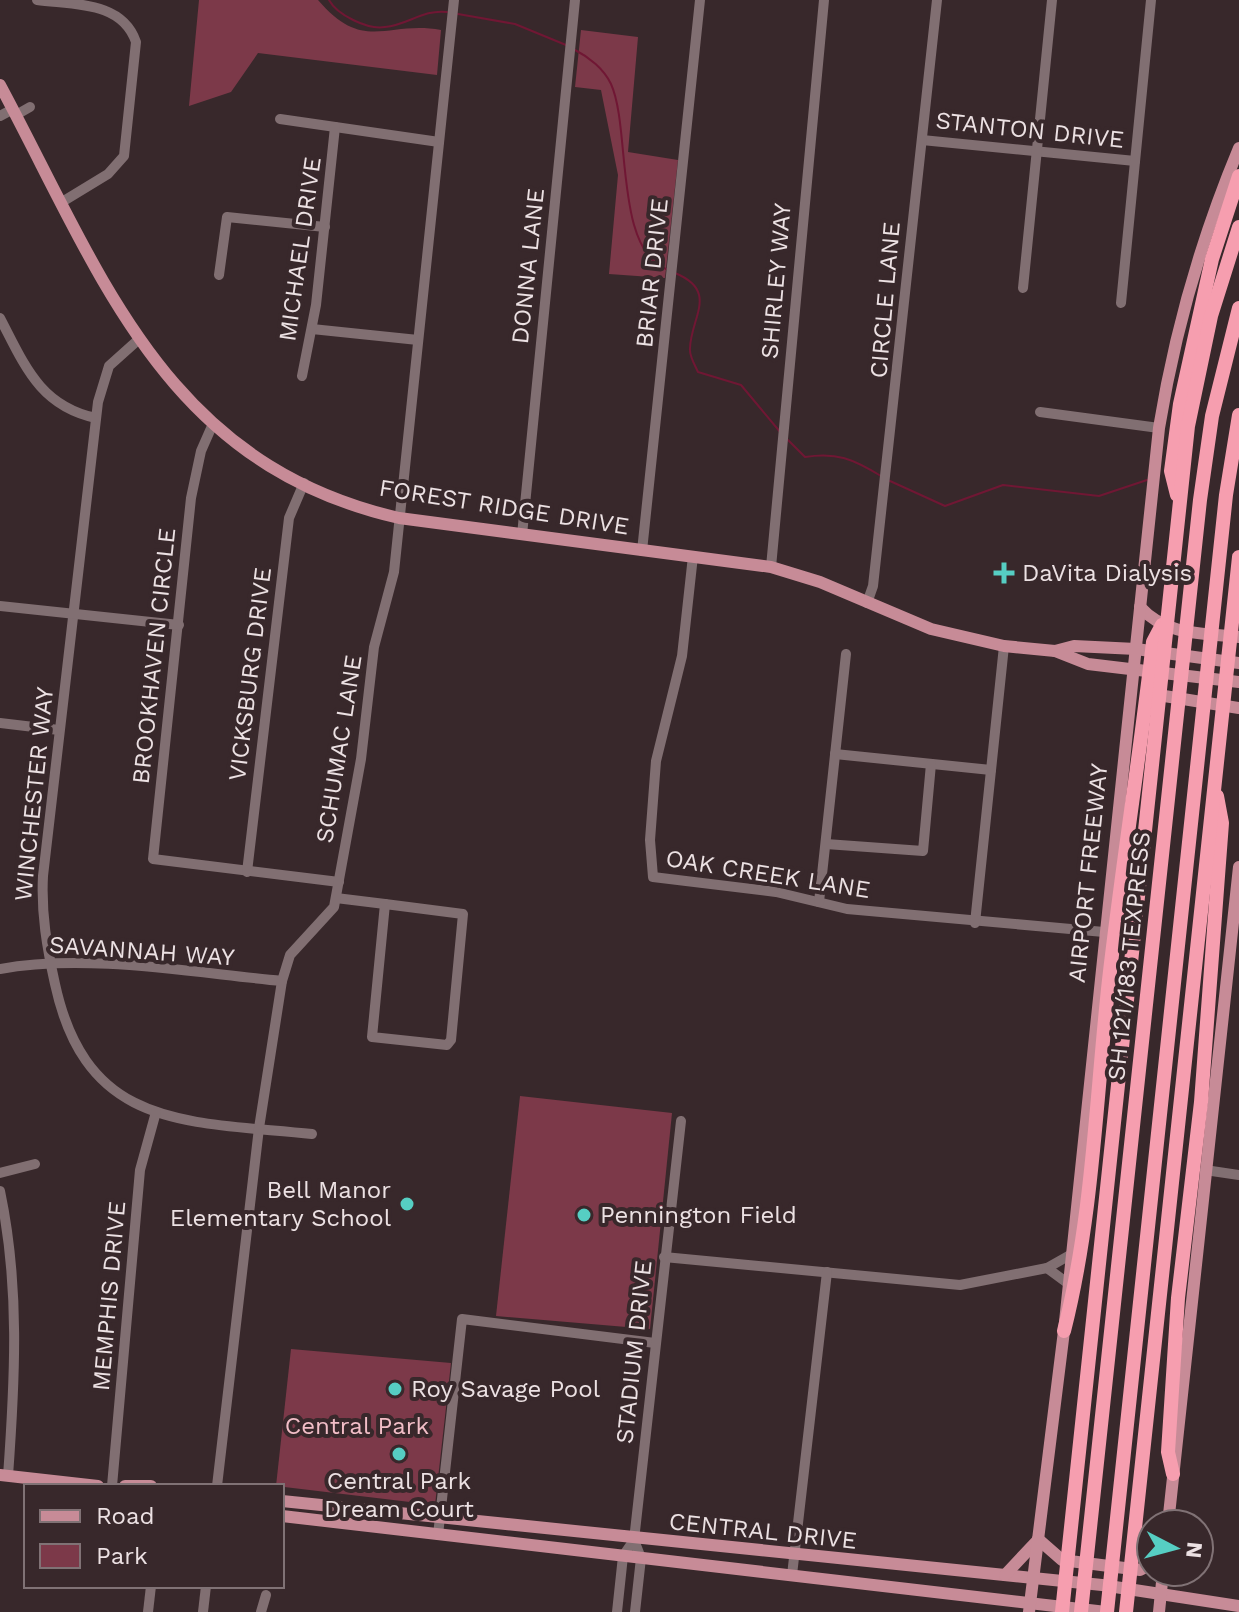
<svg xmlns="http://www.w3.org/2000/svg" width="1239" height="1612" font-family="'Work Sans',sans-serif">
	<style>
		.green { fill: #7c3949 }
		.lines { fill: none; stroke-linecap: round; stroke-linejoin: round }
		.stream { stroke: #701734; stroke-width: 2 }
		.minor { stroke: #816f72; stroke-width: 10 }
		.major { stroke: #c78b97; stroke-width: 12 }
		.highway { stroke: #f69eaf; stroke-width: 14 }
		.poi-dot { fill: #56cec3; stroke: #38282b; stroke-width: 3 }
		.labels { text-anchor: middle; stroke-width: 8; stroke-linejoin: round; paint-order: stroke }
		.street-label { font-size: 24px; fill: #ece1e3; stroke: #38282b }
		.poi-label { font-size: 24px; fill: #ece1e3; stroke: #38282b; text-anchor: start }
		.park-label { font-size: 24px; fill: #f2bec7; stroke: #38282b }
	</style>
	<rect width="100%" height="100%" fill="#38282b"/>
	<g class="green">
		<path d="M199 0H318C364 54 387 20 441 30L437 75 258 53 231 92 189 106Z"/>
		<polygon points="581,30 638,37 628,152 678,160 665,278 609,274 618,175 601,90 575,87"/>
		<polygon points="520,1096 672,1113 650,1329 496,1316"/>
		<polygon points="291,1349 451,1363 435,1505 276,1486"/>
	</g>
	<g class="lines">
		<g class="stream">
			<path d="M329 0C337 15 368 30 385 27 408 25 423 9 447 12"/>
			<polyline points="458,14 515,24 566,45"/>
			<path d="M575 50C589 57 604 69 611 84 631 128 614 248 666 269"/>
			<path d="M675 273C719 291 691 317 690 348 689 356 695 365 698 372L741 385 781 433"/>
			<path d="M788 440 805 457C837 452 853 459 881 476"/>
			<polyline points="890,481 945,506 1003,485 1099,496 1147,480"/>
		</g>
		<g class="minor">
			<path d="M37 0C74 5 122 1 136 42L124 156 108 174 62 202"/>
			<polyline points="16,115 30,107"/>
			<polyline points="0,116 13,109"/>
			<polyline points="280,119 439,142"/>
			<polyline points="922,140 1135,161"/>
			<polyline points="219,275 227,217 325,227"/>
			<polyline points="1023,288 1052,0"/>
			<polyline points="1121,303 1151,0"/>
			<path d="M0 318C25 366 40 406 96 418"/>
			<polyline points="312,329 418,340"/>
			<path d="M138 340 109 366 98 402 43 876C41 913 47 948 55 984 87 1131 188 1121 312 1134"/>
			<polyline points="302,376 316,305 335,127"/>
			<polyline points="1040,412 1159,428"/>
			<polyline points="212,426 201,451 191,498 153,859 339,882"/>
			<polyline points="522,535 575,0"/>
			<polyline points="642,551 700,0"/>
			<polyline points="693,556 682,656 656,761 650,840 653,877 776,892 847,909 1104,932"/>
			<polyline points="771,567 824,0"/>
			<polyline points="867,603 873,586 937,0"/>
			<polyline points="0,606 179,625"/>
			<polyline points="0,723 59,730"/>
			<polyline points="835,754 991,770"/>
			<polyline points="826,844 923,851 931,764"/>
			<polyline points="247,872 289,518 304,483"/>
			<polyline points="336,898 385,904"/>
			<polyline points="819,902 846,654"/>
			<polygon points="385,904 463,914 451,1040 447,1045 372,1037"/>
			<polyline points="975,923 1004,646"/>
			<path d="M0 969C86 953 195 973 282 981"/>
			<polyline points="1205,1170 1239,1175"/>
			<polyline points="0,1173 35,1164"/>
			<path d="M0 1191C20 1286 15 1379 8 1476"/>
			<polyline points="664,1257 960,1285 1047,1268 1070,1255"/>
			<polyline points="1047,1268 1066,1282"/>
			<polyline points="112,1486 140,1170 156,1112"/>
			<polyline points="217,1486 259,1128 282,981 290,955 334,907 361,759 374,647 394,572 454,0"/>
			<polyline points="438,1535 462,1319 655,1343"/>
			<polyline points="792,1575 827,1272"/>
			<polyline points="148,1612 151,1586"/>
			<polyline points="203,1612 206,1586"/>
			<polyline points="261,1612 266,1595"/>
			<polyline points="617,1612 623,1556 634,1540"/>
			<polyline points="635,1612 641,1558 634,1540 681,1121"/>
		</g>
		<g class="major">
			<path d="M0 85C102 275 164 464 399 518L771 567 820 582 931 629 1004 646 1055 651 1074 646 1136 649 1239 663"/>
			<path d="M1140 607C1166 636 1203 633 1239 637"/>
			<polyline points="1055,651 1088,664 1239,682"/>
			<polyline points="1152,694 1239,708"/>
			<polyline points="0,1475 98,1486"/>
			<polyline points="125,1486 151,1486"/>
			<polyline points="282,1501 1102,1585 1239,1606"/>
			<polyline points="282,1516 1106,1612"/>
			<polyline points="1168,1524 1239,867"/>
			<polyline points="1038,1539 1062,1560 1140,1570 1151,1564"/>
			<polyline points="1005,1575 1036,1542"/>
			<path d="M1029 1612 1064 1331 1159 428C1175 330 1201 239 1239 148"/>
			<polyline points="1159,1612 1163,1572"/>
		</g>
		<g class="highway">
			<polyline points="1177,495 1171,471 1180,404 1212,259 1239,176"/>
			<path d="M1064 1331C1093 1217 1096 1097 1109 980 1122 867 1140 755 1153 642L1162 625"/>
			<polyline points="1173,1474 1168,1452 1178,1298 1201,1102 1222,823 1217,796"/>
			<polyline points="1062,1612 1188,426 1211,316 1239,227"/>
			<polyline points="1081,1612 1200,500 1212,416 1239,308"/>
			<polyline points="1107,1612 1226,495 1239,415"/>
			<polyline points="1126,1612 1239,557"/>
		</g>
	</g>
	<g class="poi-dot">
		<path d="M1000 561h8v8h8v8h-8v8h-8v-8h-8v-8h8z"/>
		<circle cx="407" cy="1204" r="8"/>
		<circle cx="584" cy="1215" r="8"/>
		<circle cx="395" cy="1389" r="8"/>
		<circle cx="399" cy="1454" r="8"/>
	</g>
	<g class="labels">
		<g class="street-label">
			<text transform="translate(1030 130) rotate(6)" y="8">STANTON DRIVE</text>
			<text transform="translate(300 249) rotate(-82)" y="8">MICHAEL DRIVE</text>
			<text transform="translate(528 266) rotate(-84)" y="8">DONNA LANE</text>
			<text transform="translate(652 273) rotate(-84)" y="8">BRIAR DRIVE</text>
			<text transform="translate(776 281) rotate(-85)" y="8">SHIRLEY WAY</text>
			<text transform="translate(885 300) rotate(-85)" y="8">CIRCLE LANE</text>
			<text transform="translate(504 507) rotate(9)" y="8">FOREST RIDGE DRIVE</text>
			<text transform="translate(154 656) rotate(-84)" y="8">BROOKHAVEN CIRCLE</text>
			<text transform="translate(250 674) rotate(-83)" y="8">VICKSBURG DRIVE</text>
			<text transform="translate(339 749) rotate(-81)" y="8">SCHUMAC LANE</text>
			<text transform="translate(34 794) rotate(-84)" y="8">WINCHESTER WAY</text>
			<text transform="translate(1088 873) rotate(-84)" y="8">AIRPORT FREEWAY</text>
			<text transform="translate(768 874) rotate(9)" y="8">OAK CREEK LANE</text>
			<text transform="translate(142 951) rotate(4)" y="8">SAVANNAH WAY</text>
			<text transform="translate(1129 956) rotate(-84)" y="8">SH 121/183 TEXPRESS</text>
			<text transform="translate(109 1296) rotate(-85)" y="8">MEMPHIS DRIVE</text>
			<text transform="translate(634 1352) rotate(-84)" y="8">STADIUM DRIVE</text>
			<text transform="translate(763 1531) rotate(6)" y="8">CENTRAL DRIVE</text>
		</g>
		<g class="poi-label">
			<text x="1022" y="581">DaVita Dialysis</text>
			<text x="391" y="1198" text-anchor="end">Bell Manor<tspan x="391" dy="28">Elementary School</tspan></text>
			<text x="600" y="1223">Pennington Field</text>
			<text x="411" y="1397">Roy Savage Pool</text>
			<text x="399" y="1489" text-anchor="middle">Central Park<tspan x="399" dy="28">Dream Court</tspan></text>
		</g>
		<g class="park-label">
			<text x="357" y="1434">Central Park</text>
		</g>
	</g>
	<rect x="24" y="1484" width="260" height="104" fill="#38282b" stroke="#807275" stroke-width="2"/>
	<rect x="40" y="1510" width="40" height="12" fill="#c78b97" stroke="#807275" stroke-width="2"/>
	<text x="96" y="1524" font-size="24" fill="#ece1e3">Road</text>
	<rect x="40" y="1544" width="40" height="24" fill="#7c3949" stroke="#807275" stroke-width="2"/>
	<text x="96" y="1564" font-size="24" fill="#ece1e3">Park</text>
	<g transform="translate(1175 1548) rotate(96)"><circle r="38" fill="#38282b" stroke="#807275" stroke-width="2"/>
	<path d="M0-6L14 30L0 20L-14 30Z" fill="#56cec3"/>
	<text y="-12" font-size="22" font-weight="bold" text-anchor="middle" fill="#ece1e3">N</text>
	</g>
</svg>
